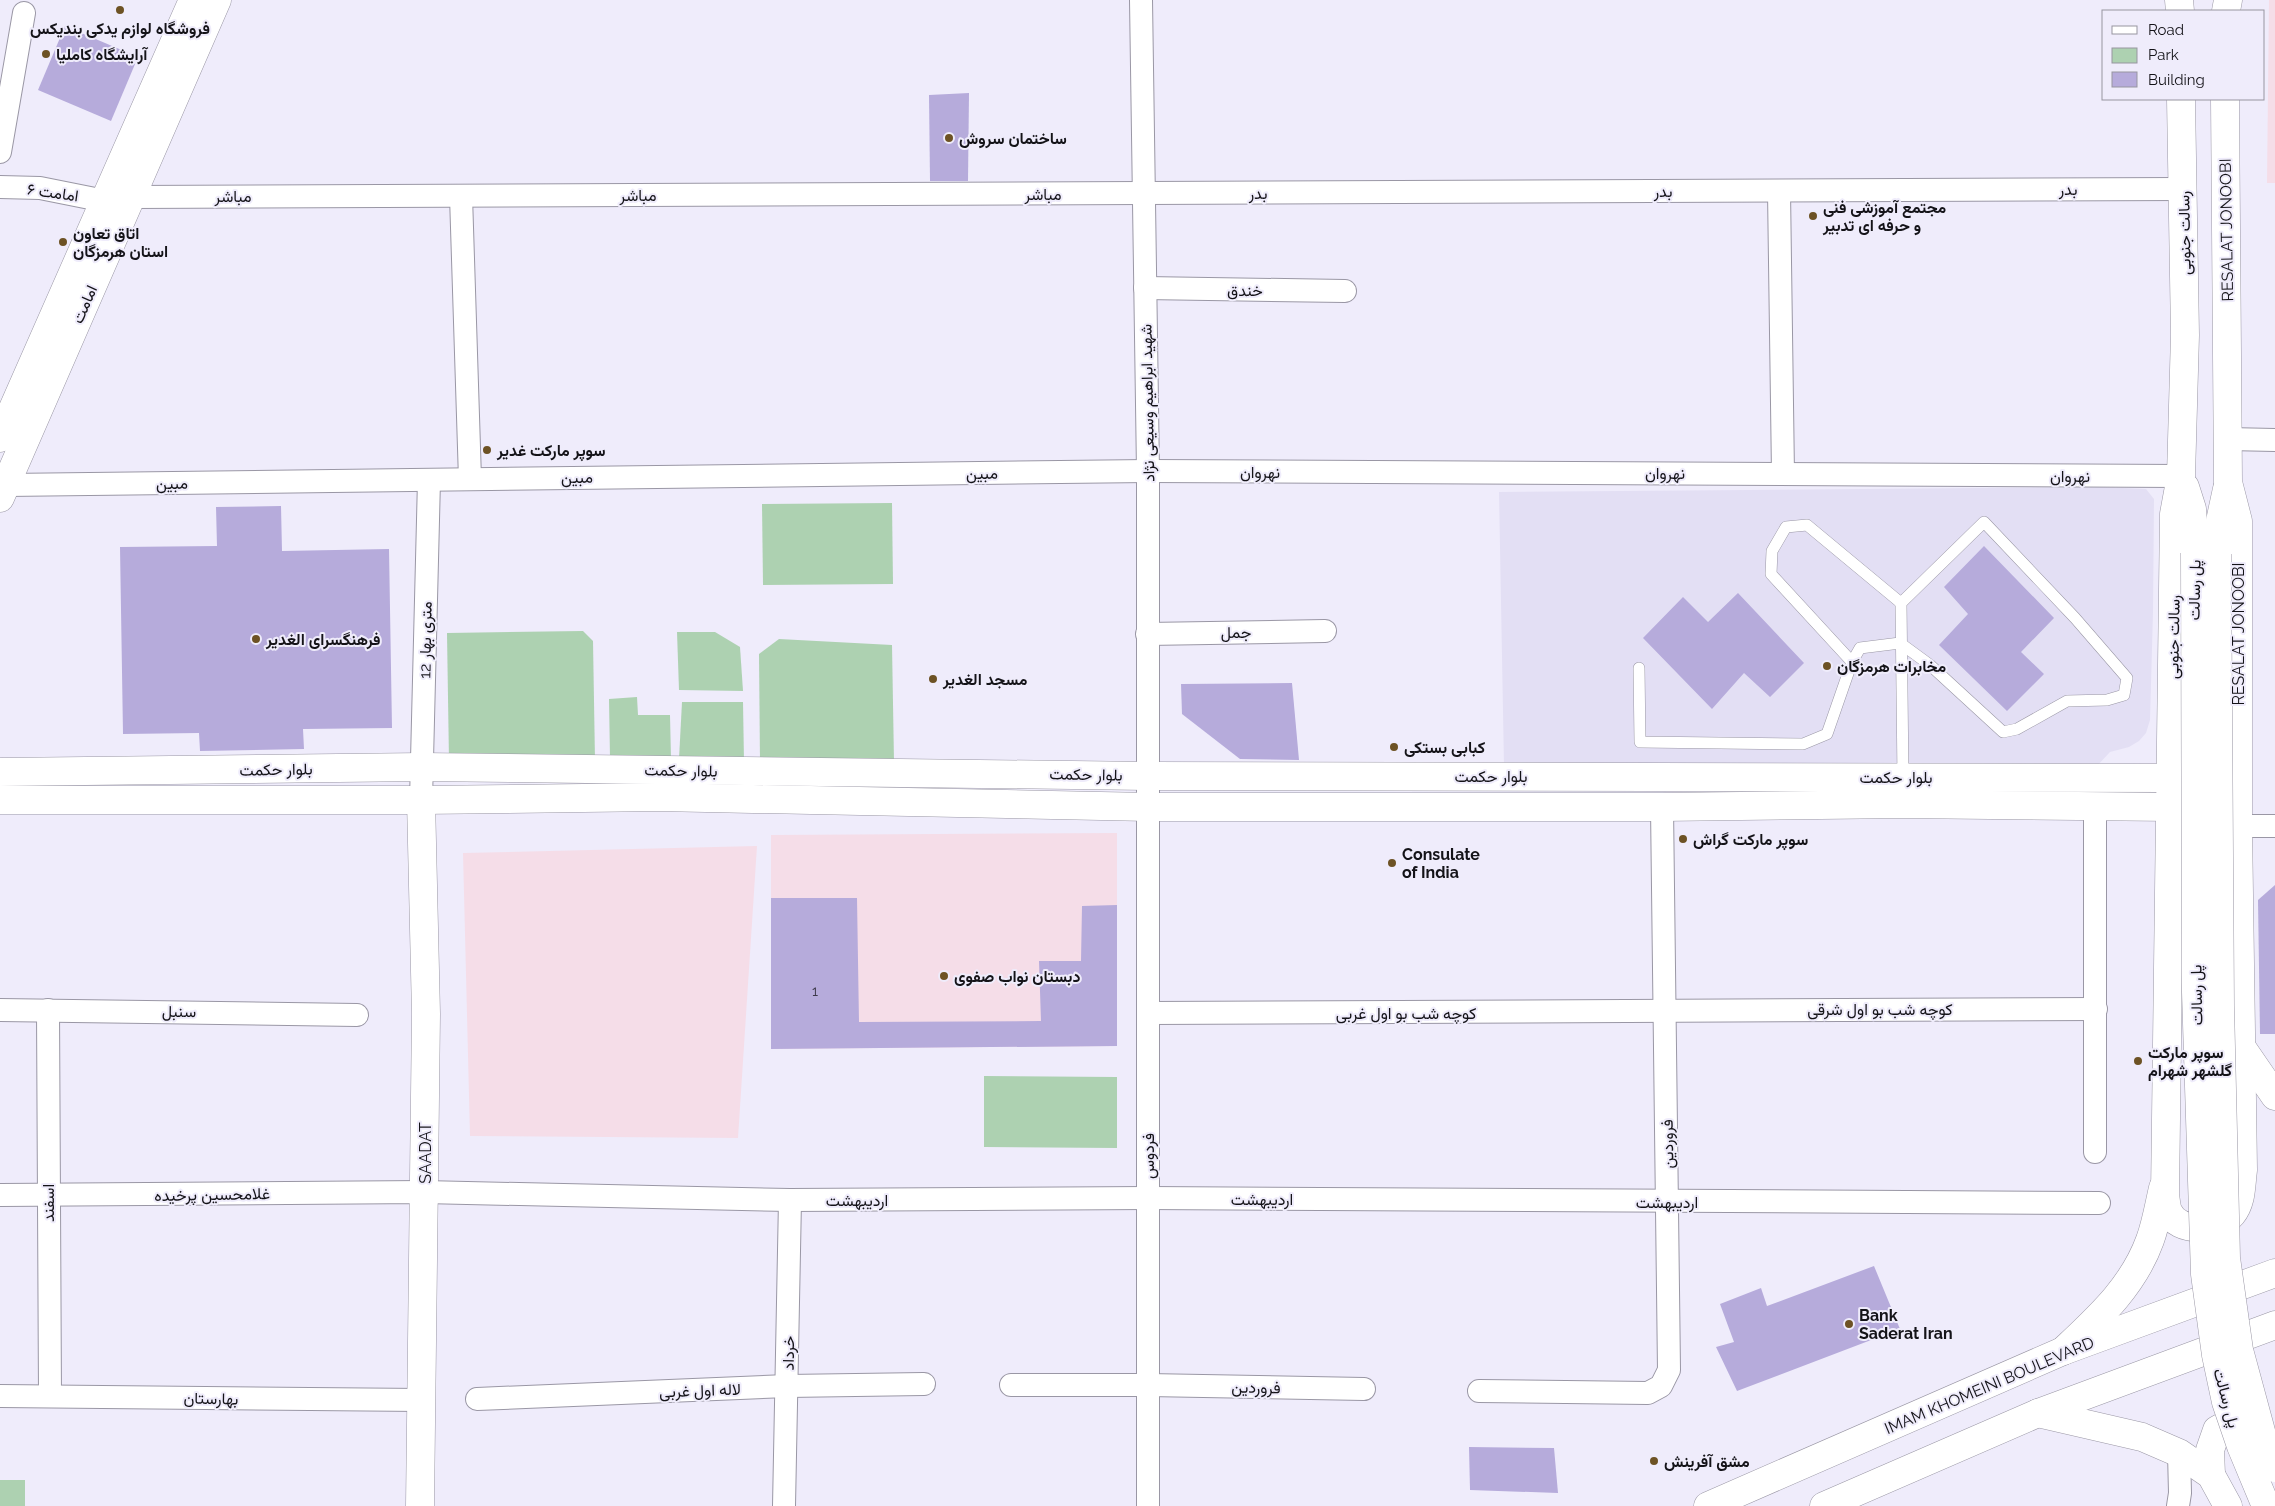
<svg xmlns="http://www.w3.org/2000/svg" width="2275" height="1506" font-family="Raleway,Vazirmatn,sans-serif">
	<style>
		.built { fill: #e3dff4 }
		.education { fill: #f5dde8 }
		.green { fill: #add1b1 }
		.building { fill: #b6abdb }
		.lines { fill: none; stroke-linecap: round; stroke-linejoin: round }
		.service-casing { stroke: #9a97a5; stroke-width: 12 }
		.minor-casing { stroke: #9a97a5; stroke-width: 24 }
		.tertiary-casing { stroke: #9a97a5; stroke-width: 29 }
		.secondary-casing { stroke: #9a97a5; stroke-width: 29 }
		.primary-casing { stroke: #9a97a5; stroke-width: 29 }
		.service { stroke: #fff; stroke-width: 11 }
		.minor { stroke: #fff; stroke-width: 22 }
		.tertiary { stroke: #fff; stroke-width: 28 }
		.secondary { stroke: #fff; stroke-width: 28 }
		.primary { stroke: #fff; stroke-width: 28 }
		.secondary-bridge-casing { stroke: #9a97a5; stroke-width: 29; stroke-linecap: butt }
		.secondary-bridge { stroke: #fff; stroke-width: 28 }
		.poi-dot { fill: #6d5224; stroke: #efecfb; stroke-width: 2 }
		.labels { text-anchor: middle; stroke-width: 4; stroke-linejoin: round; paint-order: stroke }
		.number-label { font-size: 14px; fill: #3c3949 }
		.poi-label { font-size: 16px; font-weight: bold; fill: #141318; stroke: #efecfb; text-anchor: start }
		.street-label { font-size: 16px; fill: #141318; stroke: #efecfb }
	</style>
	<rect width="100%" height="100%" fill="#efecfb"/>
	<polygon class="built" points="2101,487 2146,489 2154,499 2153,612 2150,720 2146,733 2139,741 2129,747 2110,752 2097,766 1504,766 1499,492"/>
	<g class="education">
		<polygon points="2269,0 2275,0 2275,183 2267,183"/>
		<polygon points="1117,833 1117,1046 771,1049 771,835"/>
		<polygon points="757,846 738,1138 470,1136 463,853"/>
	</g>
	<g class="green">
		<polygon points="892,503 893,584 763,585 762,504"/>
		<polygon points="583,631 593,641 595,761 449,762 447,633"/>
		<polygon points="677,632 715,632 740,647 743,691 679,690"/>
		<polygon points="779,639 892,645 894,762 760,763 759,654"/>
		<polygon points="637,697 638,715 670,715 671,759 610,758 609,699"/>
		<polygon points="682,702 743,702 744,762 679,759"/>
		<polygon points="984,1076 1117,1077 1117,1148 984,1147"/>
		<polygon points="25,1480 25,1506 0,1506 0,1480"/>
	</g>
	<g class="building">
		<polygon points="65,26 138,57 111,121 38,90"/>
		<polygon points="969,93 968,181 930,181 929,95"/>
		<polygon points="281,506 282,551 389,549 392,728 303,729 304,749 200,751 199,733 123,734 120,547 217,546 216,507"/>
		<polygon points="1984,546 2054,618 2021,652 2044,674 2007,711 1939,645 1968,614 1944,587"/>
		<polygon points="1738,593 1804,663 1770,697 1744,673 1712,709 1643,638 1683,597 1708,622"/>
		<polygon points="1292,683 1299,760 1240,759 1182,714 1181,684"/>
		<polygon points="2275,885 2275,1034 2260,1034 2258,900"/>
		<polygon points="771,898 857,898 859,1022 1041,1021 1039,961 1081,961 1082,906 1117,905 1117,1046 771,1049"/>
		<polygon points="1874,1266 1900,1329 1737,1391 1716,1347 1734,1342 1720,1304 1761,1288 1767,1306"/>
		<polygon points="1469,1447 1554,1448 1558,1493 1470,1490"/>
	</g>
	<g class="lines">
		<defs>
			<g id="service">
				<polyline points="1852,662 1771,574 1772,551 1786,527 1807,525 1901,603"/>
				<polyline points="1639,668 1640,742 1803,744 1827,734 1852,662 1860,648 1900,643 1930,665 2003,732 2017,729 2067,701 2107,700 2124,695 2127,678 2075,618 1984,522 1901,603 1903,778"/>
			</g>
			<g id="minor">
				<polyline points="1141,0 1148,471 1148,1506"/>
				<polyline points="0,152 24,13"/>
				<polyline points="0,187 40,188 105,201"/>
				<polyline points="1779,191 1783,474"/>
				<polyline points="461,196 470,479"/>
				<polyline points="131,197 2183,189"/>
				<polyline points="1145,288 1345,291"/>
				<polyline points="2228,439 2275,440"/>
				<polyline points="6,485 1148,471 2181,476"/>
				<polyline points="1147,634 1325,631"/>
				<polyline points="421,800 429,480"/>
				<polyline points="2095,806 2095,1152"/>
				<polyline points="2238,826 2275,826"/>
				<polyline points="0,1010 357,1015"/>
				<polyline points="48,1010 50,1396"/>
				<path d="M1149 1013C1464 1014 1780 1009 2096 1009"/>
				<polyline points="0,1195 424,1192 790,1200 1148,1198 2099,1203"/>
				<polyline points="1011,1385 1148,1385 1364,1389"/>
				<polyline points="1479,1391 1648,1393 1661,1386 1669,1370 1662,807"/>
				<polyline points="0,1396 422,1400"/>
				<polyline points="477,1399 787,1386 924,1384"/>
				<polyline points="784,1506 790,1200"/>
				<polyline points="2178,1506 2180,1493 2179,1453"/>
			</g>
			<g id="tertiary">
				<polyline points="0,438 193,0"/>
				<polyline points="0,498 217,0"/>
				<polyline points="0,772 422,767 1148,776 2171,778"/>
				<polyline points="0,800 421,800 659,797 1149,807 1662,807 1903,804 2171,807"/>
				<polyline points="420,1506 426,1014 421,800"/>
			</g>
			<g id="secondary">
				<polyline points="2179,0 2180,11"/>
				<polyline points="2226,11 2228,0"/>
				<path d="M2181 99 2185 335 2181 476 2174 514 2165 1195C2166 1200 2166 1206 2168 1211 2178 1234 2218 1231 2232 1214 2242 1202 2241 1185 2243 1170L2238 826V521L2228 482 2225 99"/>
				<polyline points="2185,487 2192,509 2195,553"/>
				<polyline points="2217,554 2219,526 2227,489"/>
				<polyline points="2242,1048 2275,1096"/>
				<path d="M2063 1351C2098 1318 2133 1287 2150 1240 2156 1224 2159 1205 2163 1188"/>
				<polyline points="2038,1413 2142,1437 2179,1453 2211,1475 2228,1506"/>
				<polyline points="2211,1475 2210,1450 2217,1430 2235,1420 2256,1420"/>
			</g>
			<g id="primary">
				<polyline points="1708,1506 2063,1351 2275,1273"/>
				<polyline points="1824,1506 2038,1413 2275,1325"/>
			</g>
		</defs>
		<use href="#service" class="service-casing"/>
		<use href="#minor" class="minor-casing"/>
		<use href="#tertiary" class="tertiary-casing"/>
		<use href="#secondary" class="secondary-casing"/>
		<use href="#primary" class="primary-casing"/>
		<use href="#service" class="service"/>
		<use href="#minor" class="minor"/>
		<use href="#tertiary" class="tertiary"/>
		<use href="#secondary" class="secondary"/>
		<use href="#primary" class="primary"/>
		<defs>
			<g id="secondary-bridge">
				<polyline points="2195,553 2196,992 2205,1274 2216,1355 2226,1402 2241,1446 2266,1506"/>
				<polyline points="2217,554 2220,1006 2226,1258 2239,1350 2262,1435 2275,1468"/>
			</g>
		</defs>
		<use href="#secondary-bridge" class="secondary-bridge-casing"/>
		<use href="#secondary-bridge" class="secondary-bridge"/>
	</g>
	<g class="poi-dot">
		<circle cx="120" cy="10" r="5"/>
		<circle cx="46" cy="54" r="5"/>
		<circle cx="949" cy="138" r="5"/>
		<circle cx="1813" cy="216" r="5"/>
		<circle cx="63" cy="242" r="5"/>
		<circle cx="487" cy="450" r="5"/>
		<circle cx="256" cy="639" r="5"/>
		<circle cx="1827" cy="666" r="5"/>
		<circle cx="933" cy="679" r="5"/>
		<circle cx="1394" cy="747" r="5"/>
		<circle cx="1683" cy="839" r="5"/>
		<circle cx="1392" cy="863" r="5"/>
		<circle cx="944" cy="976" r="5"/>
		<circle cx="2138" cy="1061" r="5"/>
		<circle cx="1849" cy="1324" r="5"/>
		<circle cx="1654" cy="1461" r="5"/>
	</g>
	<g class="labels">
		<g class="number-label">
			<text x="815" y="996">1</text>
		</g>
		<g class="poi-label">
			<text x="120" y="34" text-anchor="middle">فروشگاه لوازم یدکی بندیکس</text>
			<text x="56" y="60">آرایشگاه کاملیا</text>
			<text x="959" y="144">ساختمان سروش</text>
			<text x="1823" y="213">مجتمع آموزشی فنی<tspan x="1823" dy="18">و حرفه ای تدبیر</tspan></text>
			<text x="73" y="239">اتاق تعاون<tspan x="73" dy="18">استان هرمزگان</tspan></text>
			<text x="497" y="456">سوپر مارکت غدیر</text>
			<text x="266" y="645">فرهنگسرای الغدیر</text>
			<text x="1837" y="672">مخابرات هرمزگان</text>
			<text x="943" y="685">مسجد الغدیر</text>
			<text x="1404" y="753">کبابی بستکی</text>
			<text x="1693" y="845">سوپر مارکت گراش</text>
			<text x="1402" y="860">Consulate<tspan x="1402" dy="18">of India</tspan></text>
			<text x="954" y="982">دبستان نواب صفوی</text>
			<text x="2148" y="1058">سوپر مارکت<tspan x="2148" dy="18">گلشهر شهرام</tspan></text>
			<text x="1859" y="1321">Bank<tspan x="1859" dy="18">Saderat Iran</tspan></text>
			<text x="1664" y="1467">مشق آفرینش</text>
		</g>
		<g class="street-label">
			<text x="2068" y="195">بدر</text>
			<text x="1663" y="197">بدر</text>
			<text transform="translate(53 192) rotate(8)" y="6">امامت ۶</text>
			<text x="1258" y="199">بدر</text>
			<text x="1043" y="200">مباشر</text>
			<text x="638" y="201">مباشر</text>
			<text x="233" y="202">مباشر</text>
			<text transform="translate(2226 230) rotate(-91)" y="6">RESALAT JONOOBI</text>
			<text transform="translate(2184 233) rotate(-91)" y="6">رسالت جنوبی</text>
			<text transform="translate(1245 290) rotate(1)" y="6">خندق</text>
			<text transform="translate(84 304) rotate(-66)" y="6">امامت</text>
			<text transform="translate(1147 403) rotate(-91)" y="6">شهید ابراهیم وسیعی نژاد</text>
			<text x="1260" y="478">نهروان</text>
			<text transform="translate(982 473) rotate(-1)" y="6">مبین</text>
			<text x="1665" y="479">نهروان</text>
			<text x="2070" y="482">نهروان</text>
			<text transform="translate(577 477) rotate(-1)" y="6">مبین</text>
			<text transform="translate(172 483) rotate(-1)" y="6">مبین</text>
			<text transform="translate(2194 590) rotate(-89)" y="6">پل رسالت</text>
			<text transform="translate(1236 632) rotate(-1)" y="6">جمل</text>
			<text transform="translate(2238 634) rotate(-90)" y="6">RESALAT JONOOBI</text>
			<text transform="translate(2173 637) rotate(-89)" y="6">رسالت جنوبی</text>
			<text transform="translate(425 640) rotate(-89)" y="6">12 متری بهار</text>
			<text transform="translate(276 769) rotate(-1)" y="6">بلوار حکمت</text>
			<text transform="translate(681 770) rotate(1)" y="6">بلوار حکمت</text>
			<text transform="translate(1086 774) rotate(1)" y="6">بلوار حکمت</text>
			<text x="1491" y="782">بلوار حکمت</text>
			<text x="1896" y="783">بلوار حکمت</text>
			<text transform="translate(2196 995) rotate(-91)" y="6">پل رسالت</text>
			<text x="1880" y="1015">کوچه شب بو اول شرقی</text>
			<text transform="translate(179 1011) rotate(1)" y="6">سنبل</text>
			<text x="1406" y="1019">کوچه شب بو اول غربی</text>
			<text transform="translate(1667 1144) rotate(-91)" y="6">فروردین</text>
			<text transform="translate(425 1153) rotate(-90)" y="6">SAADAT</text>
			<text transform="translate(1148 1156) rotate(-90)" y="6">فردوس</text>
			<text transform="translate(212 1194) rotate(-1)" y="6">غلامحسین پرخیده</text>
			<text x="1262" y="1205">اردیبهشت</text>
			<text x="857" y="1206">اردیبهشت</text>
			<text x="1667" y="1208">اردیبهشت</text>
			<text transform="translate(48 1203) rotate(-90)" y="6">اسفند</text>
			<text transform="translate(788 1353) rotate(-89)" y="6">خرداد</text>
			<text transform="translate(1989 1385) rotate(-23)" y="6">IMAM KHOMEINI BOULEVARD</text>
			<text transform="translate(1256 1387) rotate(1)" y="6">فروردین</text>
			<text transform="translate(700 1390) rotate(-2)" y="6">لاله اول غربی</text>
			<text transform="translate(211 1398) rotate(1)" y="6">بهارستان</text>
			<text transform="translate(2227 1398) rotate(75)" y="6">پل رسالت</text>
		</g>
	</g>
	<rect x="2102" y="10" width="162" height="90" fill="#efecfb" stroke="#9795a0"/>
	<rect x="2112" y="26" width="25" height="8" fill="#ffffff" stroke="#9795a0"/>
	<text x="2148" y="35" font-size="15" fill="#141318">Road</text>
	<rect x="2112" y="48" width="25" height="15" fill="#add1b1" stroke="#9795a0"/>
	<text x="2148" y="60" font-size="15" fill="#141318">Park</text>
	<rect x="2112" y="72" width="25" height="15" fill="#b6abdb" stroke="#9795a0"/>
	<text x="2148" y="85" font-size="15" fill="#141318">Building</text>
</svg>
